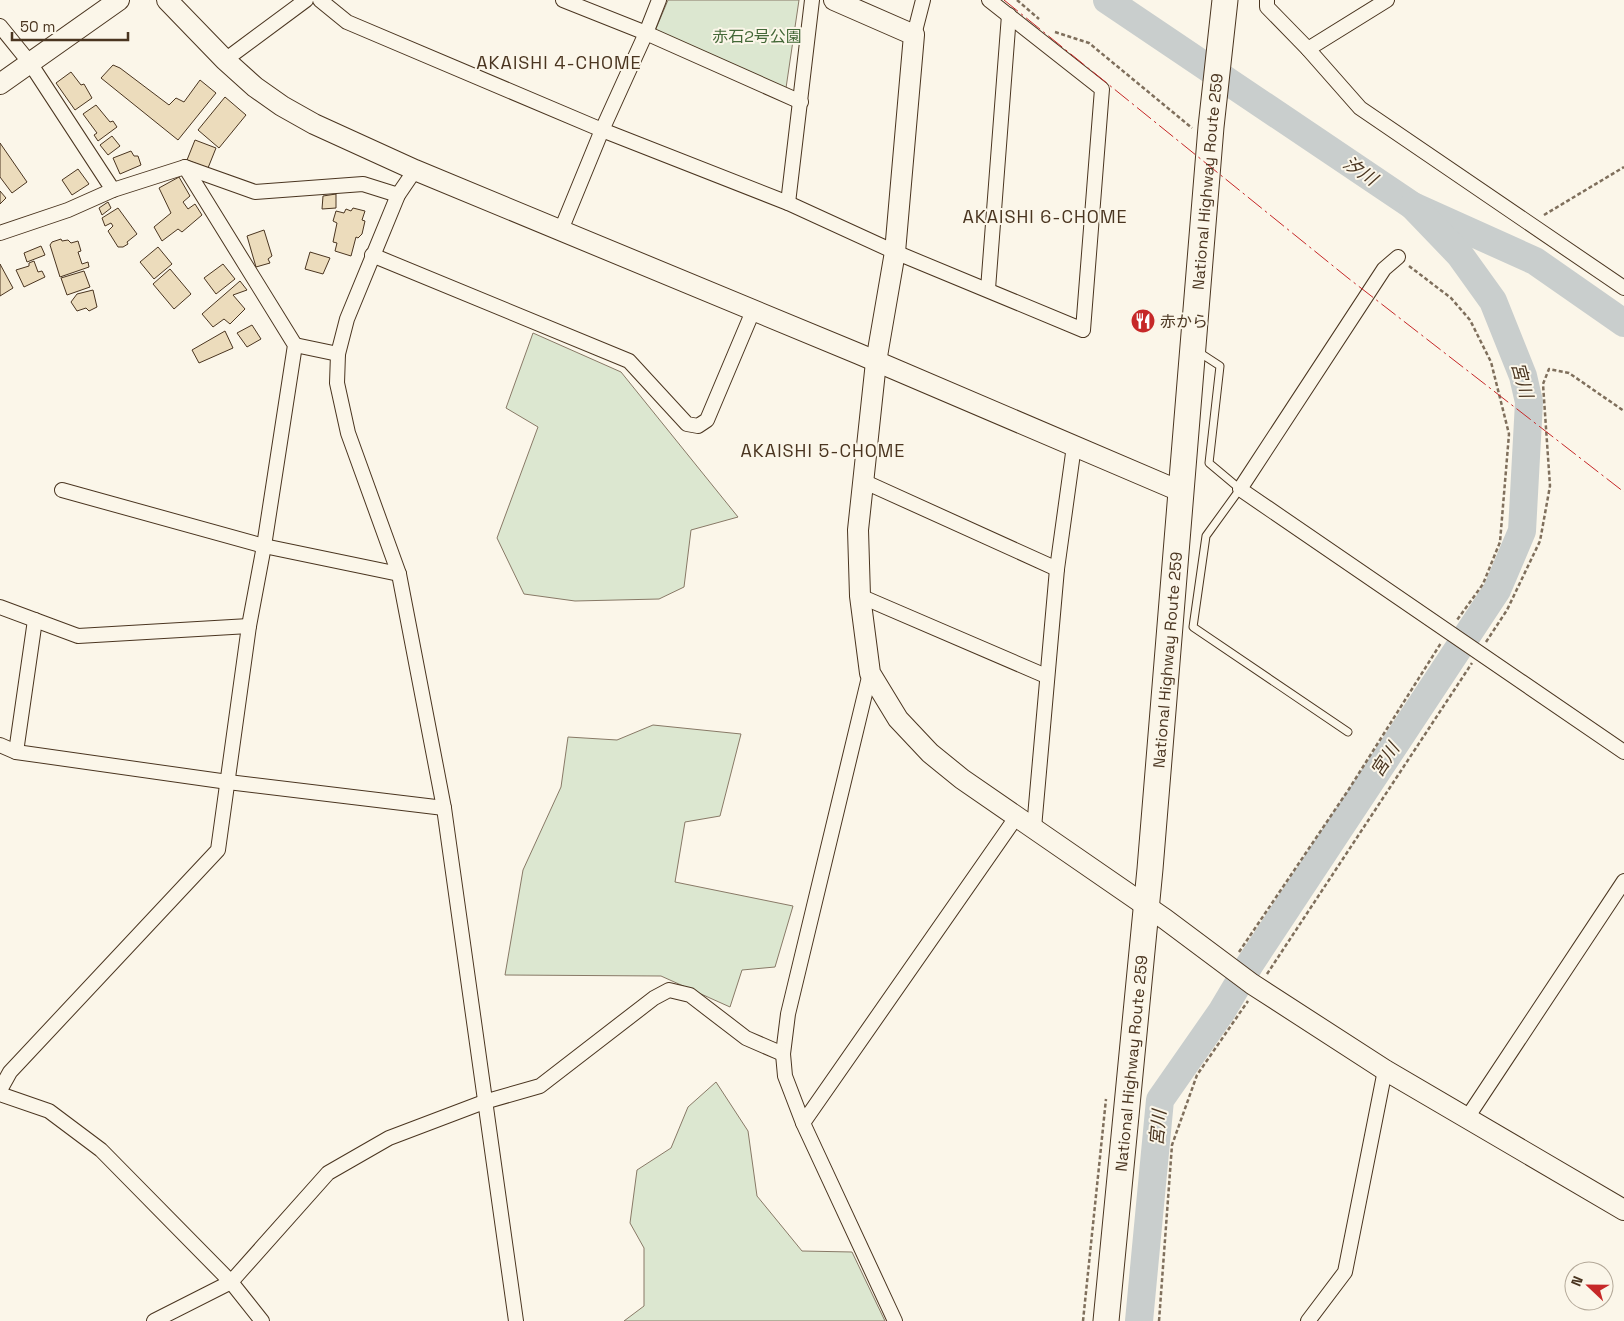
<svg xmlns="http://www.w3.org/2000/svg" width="1624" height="1321" font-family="'Space Grotesk','Noto Sans JP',sans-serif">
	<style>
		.green { fill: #dce7d0; stroke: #887966 }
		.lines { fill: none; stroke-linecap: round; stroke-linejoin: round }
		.river { stroke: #c9cecd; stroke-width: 28 }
		.building { fill: #ecdcbc; stroke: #4a3520 }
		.lane-casing { stroke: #4a3520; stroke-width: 9 }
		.street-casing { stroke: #4a3520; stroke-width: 16 }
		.secondary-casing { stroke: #4a3520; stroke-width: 22 }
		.highway-casing { stroke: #4a3520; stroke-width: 27 }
		.path { stroke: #7f6f5c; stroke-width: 2.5; stroke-dasharray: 4 2.5; stroke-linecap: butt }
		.lane { stroke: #fbf6e9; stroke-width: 7 }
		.street { stroke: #fbf6e9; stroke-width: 14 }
		.secondary { stroke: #fbf6e9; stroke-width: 20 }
		.highway { stroke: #fbf6e9; stroke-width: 25 }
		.power { stroke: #c62828; stroke-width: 1; stroke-dasharray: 18 4 2.5 4; stroke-linecap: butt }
		.labels { text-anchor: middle; stroke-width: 4; stroke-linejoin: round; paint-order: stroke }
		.park-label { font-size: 16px; fill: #436837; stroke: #fbf6e9 }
		.street-label { font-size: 16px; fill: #4a3520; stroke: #fbf6e9 }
		.poi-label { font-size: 16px; fill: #4a3520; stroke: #fbf6e9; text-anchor: start }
		.neighbourhood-label { font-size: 18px; letter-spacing: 1px; fill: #4a3520; stroke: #fbf6e9 }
		.water-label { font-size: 18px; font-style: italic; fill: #4a3520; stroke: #fbf6e9 }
	</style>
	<rect width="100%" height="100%" fill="#fbf6e9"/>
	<g class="green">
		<polygon points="668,0 799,0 786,88 655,31"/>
		<polygon points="533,333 621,372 738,517 691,530 684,587 659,599 575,601 524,594 497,538 538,427 506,408"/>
		<polygon points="653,725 741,734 720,816 685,822 675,882 793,906 775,967 742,970 730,1007 661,976 505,975 523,870 561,787 568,737 617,740"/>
		<polygon points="716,1082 748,1131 757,1196 802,1251 852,1252 885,1321 624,1321 644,1306 644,1248 630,1223 637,1170 671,1148 688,1107"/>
	</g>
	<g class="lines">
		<g class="river">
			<polyline points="1107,0 1413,206 1535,261 1624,323"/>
			<polyline points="1139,1321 1160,1100 1222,1011 1250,964 1497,590 1522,531 1529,402 1523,376 1493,301 1460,255 1413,206"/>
		</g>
	</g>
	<g class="building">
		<polygon points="113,65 120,68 169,105 176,98 184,102 200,80 216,93 178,140 101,78"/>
		<polygon points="71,72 81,85 84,84 92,98 75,110 56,83"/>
		<polygon points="225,97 246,115 219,148 198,130"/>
		<polygon points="96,105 110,122 113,121 117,127 98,141 94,135 97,133 83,114"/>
		<polygon points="112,136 120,146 108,155 100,145"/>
		<polygon points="195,140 216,148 208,168 187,160"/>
		<polygon points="0,143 27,182 12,193 0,177"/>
		<polygon points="131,151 134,156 138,156 141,165 120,174 113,158"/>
		<polygon points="78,169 89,184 72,195 62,180"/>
		<polygon points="179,177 190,196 183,202 188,209 195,204 202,215 182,232 178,229 162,241 154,227 171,213 159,188"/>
		<polygon points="0,191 6,198 0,204"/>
		<polygon points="336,194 336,208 322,209 323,196"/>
		<polygon points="108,202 111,208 102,215 99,208"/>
		<polygon points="118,208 137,234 127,242 128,244 123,247 118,247 108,231 113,226 111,223 105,226 102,218"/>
		<polygon points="353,208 365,211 362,220 365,221 362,234 358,238 356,237 351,256 335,251 337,243 333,242 337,223 333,221 336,211 344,213 346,209 351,211"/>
		<polygon points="264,230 272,256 268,259 270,263 256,267 247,236"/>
		<polygon points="61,239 62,241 68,240 71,243 78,241 81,251 78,252 82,264 88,262 89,267 60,277 50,245 52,242"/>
		<polygon points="41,246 45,255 27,262 24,253"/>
		<polygon points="158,247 172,264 154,279 140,262"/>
		<polygon points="310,252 330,258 323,274 305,269"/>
		<polygon points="34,261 38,272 42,271 45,277 24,287 16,270 29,266 29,263"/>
		<polygon points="0,264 13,288 0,296"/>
		<polygon points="223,264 235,279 216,294 204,278"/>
		<polygon points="170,269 191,294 174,309 153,284"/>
		<polygon points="84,271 90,287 67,295 61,278"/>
		<polygon points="240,281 247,290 233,295 245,309 230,324 224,319 213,327 202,314"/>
		<polygon points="93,290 97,307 89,311 86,308 77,311 71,302 77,294"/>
		<polygon points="252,325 261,339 247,347 237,333"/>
		<polygon points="225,331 233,348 199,363 192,350"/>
	</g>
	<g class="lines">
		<defs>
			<polyline id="lane" points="1197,351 1220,366 1209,463 1240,489 1206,536 1193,627 1348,732"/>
			<g id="street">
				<polyline points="320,0 347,22 602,130 788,203 895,252 1083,330 1102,89 989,0"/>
				<polyline points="563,0 646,33 801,102"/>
				<polyline points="1267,0 1267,7 1308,49 1360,108 1624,288"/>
				<polyline points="0,26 30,63 113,190"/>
				<polyline points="914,35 923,0"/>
				<polyline points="1308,49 1387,0"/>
				<polyline points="225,60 306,0"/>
				<polyline points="415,170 398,195 347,319 338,354 337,383 348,433 399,574 444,808 516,1321"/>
				<polyline points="788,203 812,0"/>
				<polyline points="561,230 602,130 646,33 659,0"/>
				<polyline points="0,233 68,210 113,190 185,167 255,192 363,184 398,195"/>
				<polyline points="372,255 629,361 687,424 698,426 707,420 753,311"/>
				<polyline points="1398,257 1384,269 1240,489 1624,752"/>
				<polyline points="988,289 1009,15"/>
				<polyline points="295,345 338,354"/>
				<polyline points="865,482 1057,569"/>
				<polyline points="62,490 264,546 399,574"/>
				<polyline points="860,596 1046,676"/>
				<polyline points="0,607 78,636 249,626"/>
				<polyline points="870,673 788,1014 783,1054 785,1076 803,1123 895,1321"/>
				<polyline points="0,745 16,752 228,782 444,808"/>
				<polyline points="16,752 35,620"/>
				<polyline points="1034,828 1057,569 1074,446"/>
				<polyline points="0,1090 10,1072 218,850 249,626 264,546 295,345 185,167"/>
				<polyline points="0,1094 49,1111 101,1150 231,1282 262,1321"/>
				<polyline points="1467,1118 1624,881"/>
				<polyline points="803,1123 1017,816"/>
				<polyline points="154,1321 231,1282 328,1173 389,1138 484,1102 540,1086 654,998 669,990 690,995 746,1038 783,1054"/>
				<polyline points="1308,1321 1345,1272 1385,1070"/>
			</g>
			<g id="secondary">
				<polyline points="167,0 225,60 255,87 282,106 314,124 415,170 859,354 1182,492"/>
				<polyline points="834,0 914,35 895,252 876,362 858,530 860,596 870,673 898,719 930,753 962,779 1165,919 1252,984 1385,1070 1624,1210"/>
				<polyline points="0,84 119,0"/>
			</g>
			<g id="highway">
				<path id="s1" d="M1106 1321 1150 869 1211 127 1225 0"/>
			</g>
		</defs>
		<use href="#lane" class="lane-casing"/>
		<use href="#street" class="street-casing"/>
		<use href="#secondary" class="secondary-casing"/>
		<use href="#highway" class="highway-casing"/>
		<g class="path">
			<polyline points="1017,0 1039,19"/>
			<polyline points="1055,32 1089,43 1192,128"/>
			<polyline points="1544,215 1624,167"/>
			<polyline points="1409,266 1451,298 1470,320 1491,362 1509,434 1500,542 1483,584 1457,620"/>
			<polyline points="1486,642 1507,610 1540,541 1550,486 1543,384 1549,369 1569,373 1624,411"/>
			<polyline points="1239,952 1349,789 1441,643"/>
			<polyline points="1267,974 1472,663"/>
			<polyline points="1083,1321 1106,1099"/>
			<polyline points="1159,1321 1172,1145 1197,1075 1248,1001"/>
		</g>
		<use href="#lane" class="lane"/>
		<use href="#street" class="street"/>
		<use href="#secondary" class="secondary"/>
		<use href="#highway" class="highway"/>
		<polyline class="power" points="1004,0 1348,278 1624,492"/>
	</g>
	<defs>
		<symbol id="restaurant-disc" viewBox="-11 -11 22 22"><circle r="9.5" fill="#c62828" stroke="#fbf6e9"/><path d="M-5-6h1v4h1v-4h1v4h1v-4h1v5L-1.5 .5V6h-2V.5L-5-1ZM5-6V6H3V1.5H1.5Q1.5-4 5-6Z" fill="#fff"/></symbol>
	</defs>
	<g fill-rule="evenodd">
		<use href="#restaurant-disc" x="1129" y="307" width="28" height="28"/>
	</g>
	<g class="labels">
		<g class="park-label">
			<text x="757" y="42">赤石2号公園</text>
		</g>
		<g class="street-label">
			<text dy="6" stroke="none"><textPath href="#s1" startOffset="1144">National Highway Route 259</textPath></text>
			<text dy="6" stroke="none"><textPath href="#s1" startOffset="664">National Highway Route 259</textPath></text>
			<text dy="6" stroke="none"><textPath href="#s1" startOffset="259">National Highway Route 259</textPath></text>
		</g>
		<g class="poi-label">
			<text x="1160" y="327">赤から</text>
		</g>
		<g class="neighbourhood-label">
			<text x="559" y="69">AKAISHI 4-CHOME</text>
			<text x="1045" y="223">AKAISHI 6-CHOME</text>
			<text x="823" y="457">AKAISHI 5-CHOME</text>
		</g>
		<g class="water-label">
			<text transform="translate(1360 171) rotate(34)" y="6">汐川</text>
			<text transform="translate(1522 380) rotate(75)" y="6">宮川</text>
			<text transform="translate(1385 760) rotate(-57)" y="6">宮川</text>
			<text transform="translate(1158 1128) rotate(-85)" y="6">宮川</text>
		</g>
	</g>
	<g transform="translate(1589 1286) rotate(292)"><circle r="24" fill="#fbf6e9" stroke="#b4a999"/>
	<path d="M0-4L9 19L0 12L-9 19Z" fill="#c62828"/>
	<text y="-8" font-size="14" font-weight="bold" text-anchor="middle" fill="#4a3520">N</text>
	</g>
	<path d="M12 32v8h116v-8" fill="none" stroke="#4a3520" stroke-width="2.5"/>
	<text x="20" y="32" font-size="15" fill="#4a3520" stroke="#fbf6e9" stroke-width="4" paint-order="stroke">50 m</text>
</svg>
